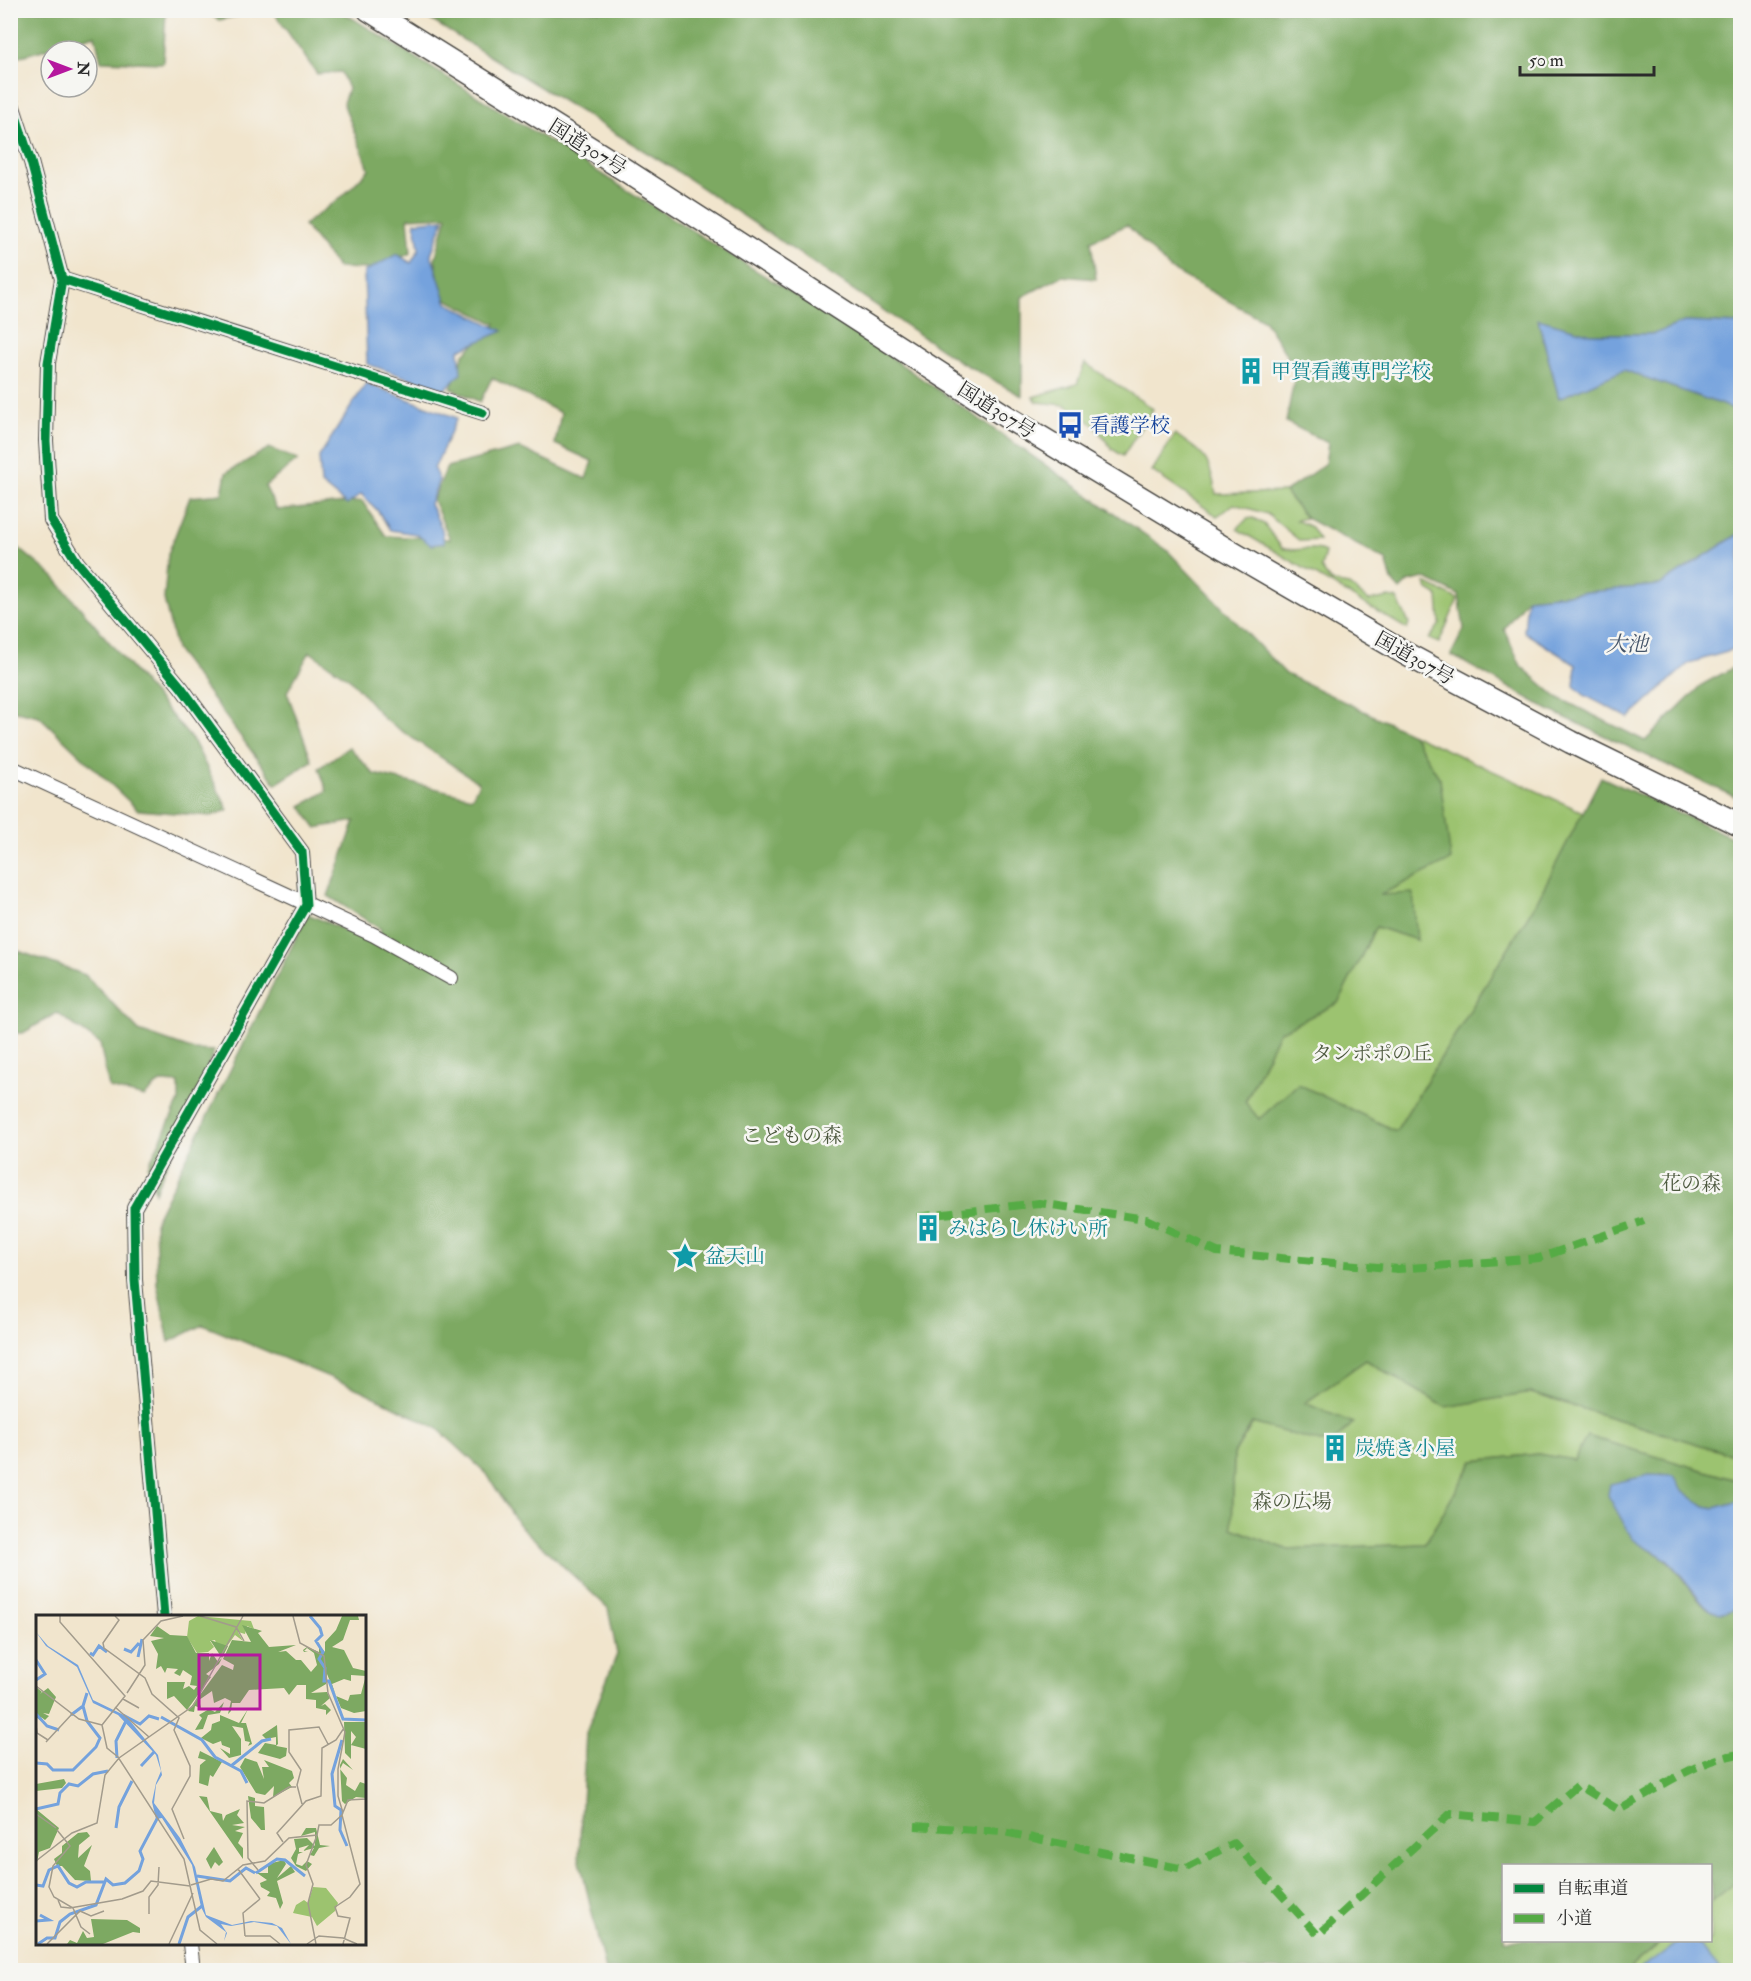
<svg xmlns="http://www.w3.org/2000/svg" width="1751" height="1981" font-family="'IM FELL Double Pica','Noto Serif JP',serif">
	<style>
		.green { fill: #9cc36f; stroke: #64774d; stroke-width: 1.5 }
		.forest { fill: #7da962; stroke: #546a46; stroke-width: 1.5 }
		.water { fill: #74a2dd; stroke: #506684; stroke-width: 1.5 }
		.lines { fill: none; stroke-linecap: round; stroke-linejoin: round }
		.minor-casing { stroke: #494743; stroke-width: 16 }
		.trunk-casing { stroke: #494743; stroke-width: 25 }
		.minor { stroke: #fff; stroke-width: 14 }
		.trunk { stroke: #fff; stroke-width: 22 }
		.quiet { stroke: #54ab44; stroke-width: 8; stroke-dasharray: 15 8; stroke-linecap: butt }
		.cycleway-casing { stroke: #f6f6f2; stroke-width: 13 }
		.cycleway { stroke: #00873e; stroke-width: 9 }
		.labels { text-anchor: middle; stroke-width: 5; stroke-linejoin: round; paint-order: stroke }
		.street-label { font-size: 20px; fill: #2b2b2b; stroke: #f6f6f2 }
		.culture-label { font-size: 20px; fill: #0d838f; stroke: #f6f6f2; text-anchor: start }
		.transit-label { font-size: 20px; fill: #164399; stroke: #f6f6f2; text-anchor: start }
		.park-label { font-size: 20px; fill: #4d593f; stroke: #f6f6f2 }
		.water-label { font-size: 21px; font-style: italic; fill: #455569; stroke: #f6f6f2 }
		.inset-river { fill: none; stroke: #74a2dd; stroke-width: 3 }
		.inset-road { fill: none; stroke: #a29b8c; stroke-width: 1.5 }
		.view { fill: #b5179e; fill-opacity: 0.15; stroke: #b5179e; stroke-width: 3 }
		.inset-edge { fill: none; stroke: #2b2b2b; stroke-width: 3 }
	</style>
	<rect width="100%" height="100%" fill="#f6f6f2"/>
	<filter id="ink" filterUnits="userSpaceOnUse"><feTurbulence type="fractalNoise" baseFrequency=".0167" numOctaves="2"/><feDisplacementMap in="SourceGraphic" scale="12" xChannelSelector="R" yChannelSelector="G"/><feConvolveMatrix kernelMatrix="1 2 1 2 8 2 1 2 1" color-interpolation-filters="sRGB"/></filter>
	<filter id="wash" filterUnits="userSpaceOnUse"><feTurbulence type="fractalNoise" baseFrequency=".008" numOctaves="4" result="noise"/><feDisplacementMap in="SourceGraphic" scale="24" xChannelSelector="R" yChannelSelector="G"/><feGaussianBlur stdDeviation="1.35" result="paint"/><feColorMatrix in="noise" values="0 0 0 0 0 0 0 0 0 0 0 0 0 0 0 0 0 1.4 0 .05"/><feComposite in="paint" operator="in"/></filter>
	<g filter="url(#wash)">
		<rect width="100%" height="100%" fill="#f1e5cd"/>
		<g class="green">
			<polygon points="1085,363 1153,409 1123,456 1112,449 1094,425 1066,405 1037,402 1033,397 1077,384"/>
			<path d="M1175 434C1206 456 1209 456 1216 494L1285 492 1306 518 1296 520 1311 527 1319 540 1300 541 1267 514 1234 504 1217 516 1152 471Z"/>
			<path d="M1253 518 1264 524 1282 548C1296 553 1313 545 1325 552L1321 568 1331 582 1349 585 1369 601 1389 597 1397 599 1409 623 1407 629 1237 529 1247 519Z"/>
			<polygon points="1425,583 1458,599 1439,643 1429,639 1440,624 1438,596 1428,590"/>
			<polygon points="1412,734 1583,812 1536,903 1396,1131 1298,1085 1259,1119 1245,1103 1279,1032 1338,1003 1376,927 1417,940 1378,896 1440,779"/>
			<polygon points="1366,1360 1445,1407 1531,1393 1740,1457 1740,1481 1588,1437 1574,1460 1538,1454 1473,1461 1425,1544 1286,1549 1232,1528 1234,1454 1253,1423 1330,1445 1353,1423 1304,1404"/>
			<polygon points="1740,1878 1740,1970 1628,1970 1662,1941 1710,1940 1711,1901"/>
		</g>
		<g class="forest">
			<polygon points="11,10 166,11 163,63 101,61 95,35 11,59"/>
			<polygon points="203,11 203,10 260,11 219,20"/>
			<path d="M273 11H341L859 335 1167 550 1286 674 1412 734 1440 779 1451 860 1380 895 1413 893 1417 940 1376 927 1338 1003 1279 1032 1245 1102 1259 1119 1298 1084 1396 1131 1536 903 1601 777 1740 841V1457L1531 1393 1445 1407 1366 1360 1305 1403 1353 1423 1330 1445 1252 1423 1234 1454 1232 1528 1286 1549 1425 1544 1473 1461 1538 1454 1574 1460 1587 1436 1740 1481V1501L1715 1508 1704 1506 1681 1489 1676 1479 1661 1475 1630 1533C1633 1544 1656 1551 1666 1560 1679 1571 1698 1603 1709 1609 1721 1615 1730 1611 1740 1607V1878L1711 1901 1710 1866H1504V1940L1662 1941 1628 1970H605L579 1856 586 1733 617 1654 608 1608 518 1524 487 1474 437 1428 363 1391 203 1325 169 1342 157 1284 155 1221 308 914 378 945 381 929 328 896 355 821 316 828 301 806 327 791 319 768 349 747 374 774 472 797 479 783 384 719 351 680 310 652 287 692 312 761 276 784 176 650 164 599 168 554 190 497 222 494 226 473 269 448 298 460 265 486 277 510 362 501 386 536 450 539 433 500 447 467 520 448 586 479 592 461 555 444 561 413 492 378 480 402 451 388 464 354 496 324 442 297 435 259 447 216 408 218 411 253 374 269 338 268 304 225 344 195 369 169 343 103 348 89 341 72 317 74Z"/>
			<polygon points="416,11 1740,11 1740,324 1684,322 1654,334 1591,334 1538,320 1559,398 1624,370 1740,411 1740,533 1660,585 1527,598 1504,629 1521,666 1557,697 1645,741 1703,684 1740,664 1740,799 1549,710 1451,655 1464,629 1459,595 1424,578 1408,582 1400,590 1392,581 1386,560 1306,518 1285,492 1325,464 1328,443 1286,422 1296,370 1265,321 1170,269 1127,225 1091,241 1096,279 1062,276 1022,297 1022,396 959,361 672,168"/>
			<polygon points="10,541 54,577 194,742 228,810 211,816 138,810 39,716 11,710"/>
			<polygon points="10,948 85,975 139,1031 194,1050 214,1051 155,1192 148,1166 179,1101 179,1083 160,1082 144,1097 109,1088 100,1044 57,1013 23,1033 11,1033"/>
		</g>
		<g class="water">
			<polygon points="444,219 431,254 447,303 503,331 459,350 461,374 444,390 367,364 364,272 397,254 411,263 419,249 415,222"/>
			<polygon points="1538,319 1591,334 1654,334 1684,322 1740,324 1740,411 1624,370 1559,398"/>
			<polygon points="366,383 457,418 434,469 439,480 430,504 442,529 444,543 431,545 416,534 390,530 378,511 361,494 347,505 321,484 319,457"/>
			<polygon points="1740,533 1740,645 1727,652 1689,663 1629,718 1584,695 1574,686 1576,665 1524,632 1527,598 1660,585"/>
			<path d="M1649 1475 1674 1476 1681 1489 1704 1506 1715 1508 1740 1501V1607C1728 1612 1721 1616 1709 1609 1694 1594 1683 1575 1668 1561 1656 1550 1642 1548 1632 1538L1608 1495 1610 1484Z"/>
			<polygon points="1679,1941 1696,1941 1720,1970 1640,1970"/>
		</g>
	</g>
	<g filter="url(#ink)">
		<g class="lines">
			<defs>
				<g id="minor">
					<polyline points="10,98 31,162 62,279 48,363 46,441 51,520 77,562 181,687 302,852 306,905 134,1208 135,1280 164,1616"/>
					<polyline points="62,279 483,413"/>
					<polyline points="10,767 374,935 451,978"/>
					<polyline points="190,1944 193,1970"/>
				</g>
				<polyline id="trunk" points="369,10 625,170 1007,417 1224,548 1408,655 1571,742 1740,825"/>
			</defs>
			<use href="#minor" class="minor-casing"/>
			<use href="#trunk" class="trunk-casing"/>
			<use href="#minor" class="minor"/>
			<use href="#trunk" class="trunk"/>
			<g class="quiet">
				<polyline points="917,1217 1039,1203 1146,1219 1217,1252 1398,1269 1539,1258 1644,1221"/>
				<path d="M915 1826 1004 1832 1184 1869 1234 1843 1318 1935 1450 1814 1535 1822 1578 1785 1619 1810C1657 1789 1697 1760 1740 1754"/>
			</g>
			<defs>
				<g id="cycleway">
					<polyline points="10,98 31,162 62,279 48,363 46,441 51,520 77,562 181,687 302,852 306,905 134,1208 135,1280 164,1616"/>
					<polyline points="62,279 483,413"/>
				</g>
			</defs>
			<use href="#cycleway" class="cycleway-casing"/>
			<use href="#cycleway" class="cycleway"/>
		</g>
	</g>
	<defs>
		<symbol id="building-bare" viewBox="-9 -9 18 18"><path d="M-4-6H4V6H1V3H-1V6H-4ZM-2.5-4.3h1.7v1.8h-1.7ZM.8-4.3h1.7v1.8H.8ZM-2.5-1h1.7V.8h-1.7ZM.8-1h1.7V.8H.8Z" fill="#0f9aa8" stroke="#f6f6f2" stroke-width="2.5" paint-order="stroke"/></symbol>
		<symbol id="bus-bare" viewBox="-9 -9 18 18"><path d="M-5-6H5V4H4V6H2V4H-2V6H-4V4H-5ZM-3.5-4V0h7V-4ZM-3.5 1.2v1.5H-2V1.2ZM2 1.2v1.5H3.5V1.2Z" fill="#1a4fb4" stroke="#f6f6f2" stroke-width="2.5" paint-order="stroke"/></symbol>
		<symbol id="sight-bare" viewBox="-9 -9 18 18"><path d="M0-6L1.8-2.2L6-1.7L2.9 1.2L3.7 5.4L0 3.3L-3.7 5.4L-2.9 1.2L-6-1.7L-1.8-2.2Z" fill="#0f9aa8" stroke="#f6f6f2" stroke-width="2.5" paint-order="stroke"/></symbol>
	</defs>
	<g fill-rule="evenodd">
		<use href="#building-bare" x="1232" y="352" width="38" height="38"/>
		<use href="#bus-bare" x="1051" y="406" width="38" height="38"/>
		<use href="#building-bare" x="909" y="1209" width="38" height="38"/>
		<use href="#sight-bare" x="666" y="1237" width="38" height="38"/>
		<use href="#building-bare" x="1316" y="1429" width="38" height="38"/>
	</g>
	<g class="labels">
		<g class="street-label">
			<text transform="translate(588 147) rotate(32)" y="7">国道307号</text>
			<text transform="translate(997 410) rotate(32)" y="7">国道307号</text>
			<text transform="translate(1415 658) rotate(29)" y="7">国道307号</text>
		</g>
		<g class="culture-label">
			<text x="1271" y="378">甲賀看護専門学校</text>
			<text x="948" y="1235">みはらし休けい所</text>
			<text x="705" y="1263">盆天山</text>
			<text x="1355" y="1455">炭焼き小屋</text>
		</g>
		<g class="transit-label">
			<text x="1090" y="432">看護学校</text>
		</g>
		<g class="park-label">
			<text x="1372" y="1060">タンポポの丘</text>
			<text x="792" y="1142">こどもの森</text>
			<text x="1691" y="1190">花の森</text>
			<text x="1292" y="1508">森の広場</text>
		</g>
		<g class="water-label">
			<text x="1627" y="651">大池</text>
		</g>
	</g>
	<g transform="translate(36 1615)">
		<rect width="330" height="330" fill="#f1e5cd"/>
		<path d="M162 1 215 6 218 14 211 11 209 19 202 17 207 26 199 20 184 41 179 25 174 26 178 32 172 37 161 38 151 22 153 6ZM277 272 290 273 302 288 299 296 281 311 276 302 257 298 260 290 268 285 272 288Z" fill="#9cc36f"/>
		<path d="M306 1H322L323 5H314L307 25 296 32 308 35 317 53 330 56V61L315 60V66L308 64 296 69 300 81 312 86 314 80 325 79 329 64 330 96 318 98 305 93 291 59 290 69 275 78 291 77 294 83 285 91 289 89 295 95 290 100V95L280 93V85L270 84V70H261L253 80 248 73 213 75 204 88H196L195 96 192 99 195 86 189 83 178 88 176 76 163 85 165 93 159 91 158 97 152 96 186 50 197 55 198 50 187 44 196 25 215 27 206 10 226 16 222 18 233 32 260 30 242 37 250 36 260 45H265L275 57 281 50 278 38 271 33 268 36 272 37H268L267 35 271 32 283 37V31L289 37V27L300 15ZM121 11 134 20 151 21 160 38H173V46L176 38 182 47 186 43 174 25 192 31 183 49 170 59 175 62 151 95 138 81 131 84V67H149L147 74 153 71 158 75 161 71 154 70 156 61 147 55 144 61 138 58 142 54 131 53 129 58 125 51 120 54 122 39 115 26 128 23 114 21ZM0 72 6 77 4 79 12 73 20 82 13 99 7 98 13 101 9 105 5 102 8 108 0 102ZM188 87 184 98 172 100 167 114 159 115 166 103 163 100 173 94 179 97ZM212 94 205 108H210L216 129 212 131 214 127 209 126 207 113 196 111 205 124V140L193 143 184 133 194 139V133L186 130 185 126 177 129 165 123 175 115 176 109 184 106V100L203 108ZM308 107H330V134L315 130 320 122 315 116V144L309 138ZM241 110 242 129 240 131 235 130 251 133 250 141 244 144 222 138 229 128 240 130V122L230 124 226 120ZM164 136 186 147 177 162 174 160 172 171 163 168 164 150 170 145 162 143ZM209 143 221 147 228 164 226 152H233L228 145 256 156 258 163 253 168 256 172 237 182 238 171 229 180 220 178 204 152ZM307 144 317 155 307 148 304 154 311 163 310 170 319 176 324 167 330 169V183L320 182 309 189 306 186 304 150ZM28 164 30 168 26 173 0 176V169ZM163 181 171 182 174 196 186 199 187 206 190 200 204 194 201 200 208 208 196 210 209 212 199 216 207 218 202 228 207 233V244ZM212 181 219 183V191L228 192 229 215H225L215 203ZM0 194 23 213 14 233 3 237 0 252ZM270 213H280L284 230 294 231 283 233 278 241 274 240 278 233 267 236 273 230 263 233V237H267L262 239 260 249 266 251 271 246 276 249 270 256 260 251 255 243 260 234 258 224 271 223 279 231V217L265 221ZM51 217 54 221 43 230 42 243 56 230 48 251 54 256 55 266 39 265 26 251H21L18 244 26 238V231L42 218ZM178 232 187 247 183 251 179 247 175 254 170 244ZM248 245 250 249 241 263 255 251 259 257 241 266 247 288 244 294 240 283 231 281 234 277 225 272 224 268 231 265 221 258H232V249ZM55 304 91 305 104 313V318L97 317 67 329H31L34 325 41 328 47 316 51 323 58 322Z" fill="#7da962"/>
		<path d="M0 17 12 31 42 50 57 85 90 101 122 140 126 160 120 170 118 188 144 223 159 252 170 300 196 310 215 306 236 308 246 313 255 329 241 311 218 307 195 311 185 309 191 318 188 326 190 317 170 302 165 292 156 250 126 203 120 204 116 187 120 168 125 156 120 140 82 100 57 88 41 52 10 31Z" fill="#74a2dd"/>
		<path class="inset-river" d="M274 1 284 13 286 20 280 26 287 37 283 44 289 53 288 66H293L307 104 330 105M88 34 95 37 103 28M54 38 57 40 63 31 71 37M102 42 106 24M0 45 9 59 0 65M0 99 11 111 23 115M35 100 47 91 51 78M87 100 104 109 113 101 123 104M125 102 166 125 179 142 205 156 211 168M306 125 296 159 299 191 305 195 304 215 311 231M81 143 80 126 90 106M0 148 11 149 17 155H37L60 132 64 123 51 106 47 91M105 151 118 137M195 151 226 126 235 124M0 194 22 189 24 178 33 169 42 171 57 159 72 156M80 213 83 192 96 166M220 258 241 244 249 245 269 261M161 261 194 266 210 253 219 258M0 270 7 271 13 255 22 251 33 268 41 272 50 267H68M0 306 13 305 4 300M2 329 11 323H19L24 307 34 299 60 290 70 264 77 270 89 268 103 256 107 244 104 236 122 202M143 329 152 302 166 291"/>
		<path class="inset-road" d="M24 1V7L89 81 66 110M79 1 83 5 67 28 68 33 109 63 116 79 143 103 138 115 154 151V161L136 194 148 224M164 1 200 12 208 26M257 1 264 28 288 41 292 78 309 117 302 154V181L307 198M0 71 43 104 66 110M91 78 109 50 107 25 125 6 147 1M87 84 103 93M79 92 113 122M0 110 1 118 12 125M66 110 71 133 82 142 148 244 164 315 181 329M10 127 36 99M266 189 261 170 265 155 253 137V115L283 112 292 129M0 199 20 213M21 215 34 231 17 251 13 272 18 282 37 293 45 312 54 319M247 227 241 218 270 186 285 181 286 133 300 125 308 113M0 246 36 218 61 208 69 160 83 143 157 91 207 1M202 254 224 284M222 255 212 243 211 186 228 188 253 172H260M155 270 175 264 187 266 207 250 229 246 253 223 281 220 283 210H295L306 200M22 285 25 292 34 293 86 284 107 276 115 266 154 271M113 299V282L122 270 123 252M209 321H234L244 329M209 321 207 298 224 284M11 329 44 296 55 301 68 296M133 329 157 278M271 329 283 321 307 323 321 329M280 329 272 288 277 269 270 250 281 220M307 329 314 303 302 301 299 292 314 282 324 269 306 200 312 185 330 184"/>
		<path class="view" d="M163 40H224V94H163Z"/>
		<rect width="330" height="330" class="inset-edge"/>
	</g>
	<rect width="1751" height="1981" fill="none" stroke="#f6f6f2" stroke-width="36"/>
	<rect x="1502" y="1864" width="210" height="78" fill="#f6f6f2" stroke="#a5a5a2" stroke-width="1.5"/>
	<rect x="1514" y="1884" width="30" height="9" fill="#00873e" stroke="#a5a5a2" stroke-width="1.5"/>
	<text x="1556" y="1894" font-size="18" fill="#2b2b2b">自転車道</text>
	<rect x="1514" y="1914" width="30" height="9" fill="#54ab44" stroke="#a5a5a2" stroke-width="1.5"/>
	<text x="1556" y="1924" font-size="18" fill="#2b2b2b">小道</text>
	<g transform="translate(69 69) rotate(90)"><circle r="28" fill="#f6f6f2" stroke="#a5a5a2" stroke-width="1.5"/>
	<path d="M0-4.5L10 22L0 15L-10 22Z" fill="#b5179e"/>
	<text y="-9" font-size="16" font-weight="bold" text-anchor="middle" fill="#2b2b2b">N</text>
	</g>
	<path d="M1520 66v9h134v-9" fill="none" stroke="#2b2b2b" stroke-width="3"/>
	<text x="1529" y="66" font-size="18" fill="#2b2b2b" stroke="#f6f6f2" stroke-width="4.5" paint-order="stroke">50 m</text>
</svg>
